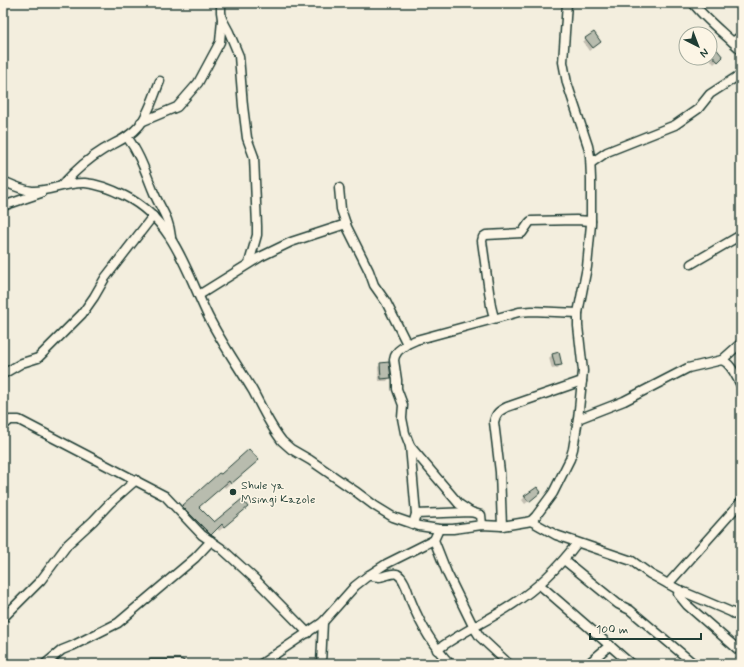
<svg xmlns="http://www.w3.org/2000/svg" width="744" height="667" font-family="Mynerve,sans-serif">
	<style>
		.shadow { fill: #0003 }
		.building { fill: #b8bcae; stroke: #1f3d34 }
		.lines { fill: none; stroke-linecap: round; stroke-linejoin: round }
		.street-casing { stroke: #1f3d34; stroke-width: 11 }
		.street { stroke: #fcf5e5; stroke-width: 8 }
		.poi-dot { fill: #1f3d34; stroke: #fcf5e5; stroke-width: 1.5 }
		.labels { text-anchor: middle; stroke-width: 3; stroke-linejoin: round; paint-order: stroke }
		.poi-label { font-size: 12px; fill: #1f3d34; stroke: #fcf5e5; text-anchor: start }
	</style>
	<rect width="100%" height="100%" fill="#f3eede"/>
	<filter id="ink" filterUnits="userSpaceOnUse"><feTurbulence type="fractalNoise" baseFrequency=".025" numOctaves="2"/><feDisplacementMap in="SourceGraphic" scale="8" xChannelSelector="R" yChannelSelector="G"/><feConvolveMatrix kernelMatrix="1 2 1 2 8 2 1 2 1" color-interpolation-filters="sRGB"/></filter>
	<g filter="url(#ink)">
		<g class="shadow">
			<polygon points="586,39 600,42 589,51 583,42"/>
			<polygon points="710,43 722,57 714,64 709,58 710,58"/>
			<polygon points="552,355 561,364 558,368 552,369 549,358"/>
			<polygon points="381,364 390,377 387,381 379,381 378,367"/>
			<polygon points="252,465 225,488 223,485 198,507 214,524 242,512 219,531 217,528 206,539 178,512 220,475"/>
			<polygon points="540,492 525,504 522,500 525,497"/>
		</g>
		<g class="building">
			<polygon points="594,32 601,42 593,48 585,38"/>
			<polygon points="710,41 723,57 718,62 710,53"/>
			<polygon points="559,352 562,365 555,366 552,354"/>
			<polygon points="389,362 391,378 381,379 380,363"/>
			<polygon points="249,449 259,460 231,484 229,481 199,507 214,522 242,499 248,507 224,527 222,524 211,535 182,506 219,473 221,474"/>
			<polygon points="537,487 541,492 529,502 524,496"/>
		</g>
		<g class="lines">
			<defs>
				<g id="street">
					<polyline points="221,3 221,12 222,19 229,32 239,56 243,106 247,138 254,157 257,226 257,235 249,263"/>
					<path d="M693 3C707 21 725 34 741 50"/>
					<polyline points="733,42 741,36"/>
					<polyline points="141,122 177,107 198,83 220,42 222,20"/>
					<path d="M127 137C140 154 146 174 154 193 161 210 169 217 171 237"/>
					<polyline points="591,163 607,152 675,125 698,109 710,94 741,74"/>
					<path d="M3 181C12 185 22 190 32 191 49 192 66 182 85 183 99 184 113 190 125 196 174 221 186 271 208 316 221 342 238 366 253 391 262 408 270 426 282 441L291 449 310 460 355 491 375 506 393 517 419 526 439 529H453L482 525 502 526 526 522 531 521 536 516 553 493 570 459 573 449 578 419 583 371 578 326V313L587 267 591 224V179L590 156 588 146 567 83 563 62 567 3"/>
					<path d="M63 184C75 171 88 159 103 150 116 142 129 138 139 126 149 114 154 95 160 81"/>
					<polyline points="339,188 341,209 347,227 369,271 374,285 386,302 407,344"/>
					<polyline points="3,206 41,193"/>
					<polyline points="691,264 741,235"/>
					<polyline points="199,295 260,257 291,242 346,224"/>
					<polyline points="494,318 491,306 482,241 483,237 486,235 522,233 529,223 531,221 576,220 591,221"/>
					<path d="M722 360C732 364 736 377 741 385"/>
					<polyline points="3,374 22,363 38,358 82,314 94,297 105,278 153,216"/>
					<polyline points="578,419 624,401 688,368 722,360 741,343"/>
					<polyline points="3,426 10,420 19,420 165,496 202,535 221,548 256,580 308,633"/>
					<polyline points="410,446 459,504 471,512"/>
					<polyline points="416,514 471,512 481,515 482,525"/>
					<polyline points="531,521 556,535 632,561 650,574 679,590 731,612 741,618"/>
					<polyline points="413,524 416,514 410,446 405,433 402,418 403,405 397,389 397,380 394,360 395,356 398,351 407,344 416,340 519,312 532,311 578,313"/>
					<path d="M502 526 500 472 494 422C496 413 499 411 507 407L582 381"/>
					<polyline points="434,540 447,573 473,626 480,637 509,664"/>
					<polyline points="564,560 618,604 630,610 694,664"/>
					<path d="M369 575C372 576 376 577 379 577 384 577 392 572 397 574 405 578 408 593 411 601 421 626 432 645 450 664"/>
					<polyline points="668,584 741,502"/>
					<polyline points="540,585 631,664"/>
					<polyline points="679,590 678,594 687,605 741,652"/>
					<polyline points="3,618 41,580 68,544 93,521 110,503 136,480"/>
					<path d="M437 650C461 632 488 621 513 604 539 587 559 567 577 543"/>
					<polyline points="45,664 62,650 72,646 118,623 195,558 211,541"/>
					<polyline points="151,664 180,664"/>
					<polyline points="261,664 323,622 355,586 369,575 386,564 434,540 439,529"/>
					<polyline points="321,664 323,622"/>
					<polyline points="588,664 610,645"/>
				</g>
			</defs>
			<use href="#street" class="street-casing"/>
			<use href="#street" class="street"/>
		</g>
	</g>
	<circle class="poi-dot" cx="233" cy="492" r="4"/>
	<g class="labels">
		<g class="poi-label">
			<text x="241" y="489">Shule ya<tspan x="241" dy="14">Msingi Kazole</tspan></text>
		</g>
	</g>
	<rect width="744" height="667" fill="none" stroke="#fcf5e5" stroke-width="16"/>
	<rect x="8" y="8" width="728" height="651" fill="none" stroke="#1f3d34" stroke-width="1.5" filter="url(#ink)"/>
	<g transform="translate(698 46) rotate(138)"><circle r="19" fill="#fcf5e5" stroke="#a4ab9e"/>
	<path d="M0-3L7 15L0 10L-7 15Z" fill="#1f3d34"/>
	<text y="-6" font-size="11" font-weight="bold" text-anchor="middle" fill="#1f3d34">N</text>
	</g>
	<path d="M590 633v6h111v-6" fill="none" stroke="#1f3d34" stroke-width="2"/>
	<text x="596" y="633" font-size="12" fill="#1f3d34" stroke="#fcf5e5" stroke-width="3" paint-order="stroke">100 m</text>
</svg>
